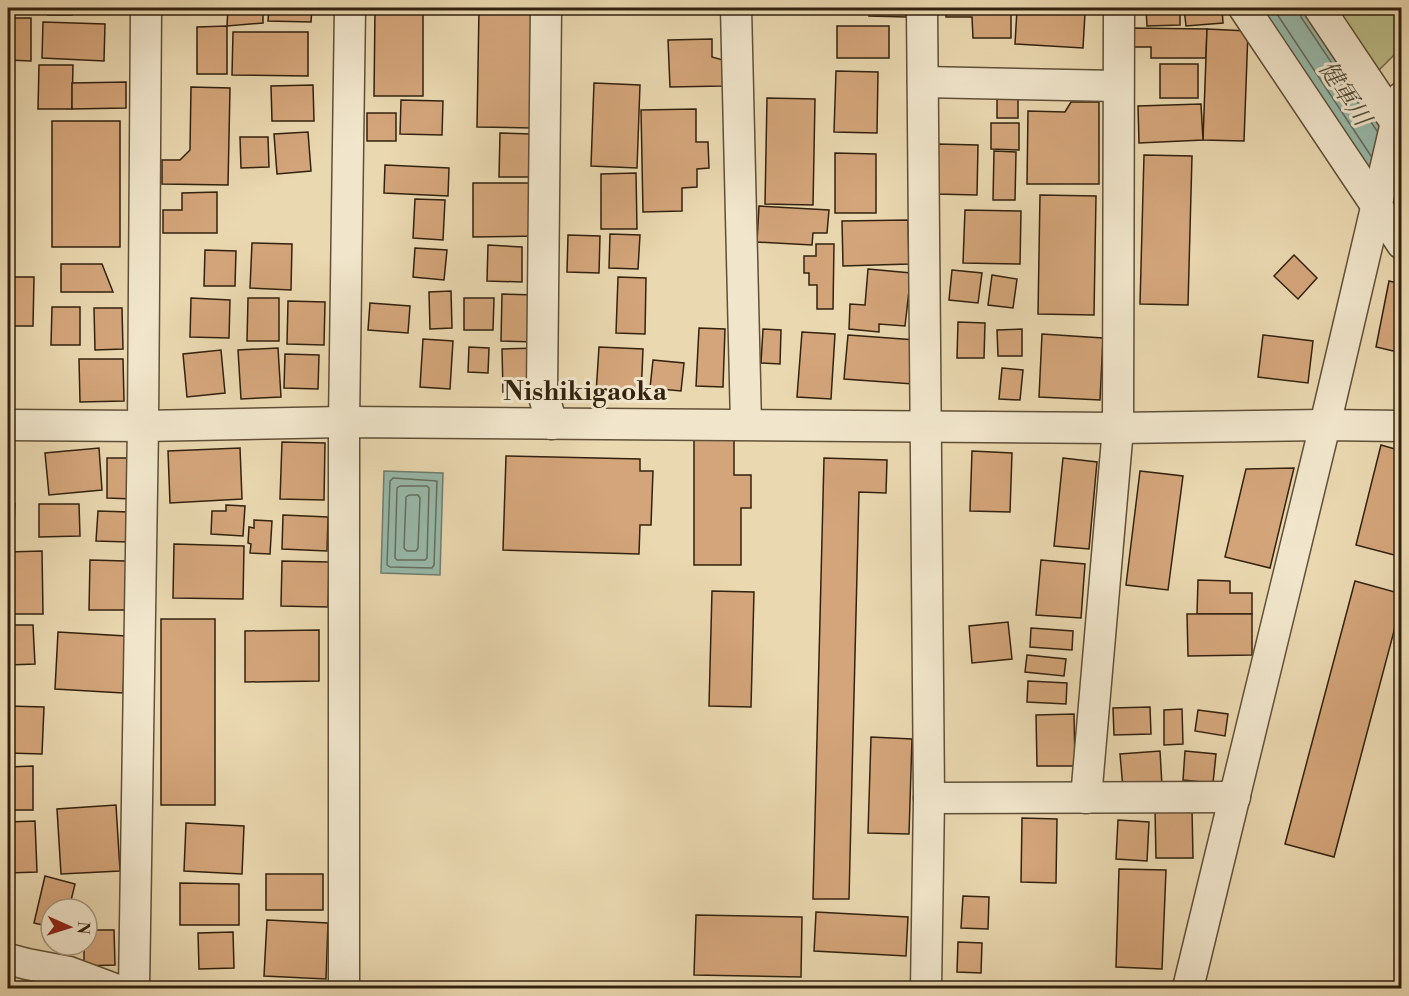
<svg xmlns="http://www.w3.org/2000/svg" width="1409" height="996" font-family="'Libre Bodoni','Noto Serif JP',serif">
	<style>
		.green { fill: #bbbd88; stroke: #76704c; stroke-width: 1.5 }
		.water { fill: #98baac; stroke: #6f7d6d; stroke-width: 1.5 }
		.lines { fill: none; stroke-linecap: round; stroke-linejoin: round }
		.shore { stroke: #656e5e; stroke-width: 1.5 }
		.building { fill: #d4a57a; stroke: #32220f; stroke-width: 1.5 }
		.minor-casing { stroke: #605037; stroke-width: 33 }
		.minor { stroke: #f1e6cc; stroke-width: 30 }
		.labels { text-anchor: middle; stroke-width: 6; stroke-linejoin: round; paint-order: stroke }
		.water-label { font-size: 24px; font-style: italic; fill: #51503e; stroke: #f1e6cc }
		.quarter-label { font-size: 26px; font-weight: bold; fill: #32220f; stroke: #f1e6cc }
	</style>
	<rect width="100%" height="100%" fill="#ead8b0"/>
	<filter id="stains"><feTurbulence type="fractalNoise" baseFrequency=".00333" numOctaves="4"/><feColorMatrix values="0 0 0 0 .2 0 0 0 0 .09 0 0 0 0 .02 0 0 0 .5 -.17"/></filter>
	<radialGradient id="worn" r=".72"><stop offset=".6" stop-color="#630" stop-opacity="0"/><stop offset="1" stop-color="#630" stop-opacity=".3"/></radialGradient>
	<polygon class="green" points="1333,8 1401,8 1401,32 1396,53 1376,73"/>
	<g class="water">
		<polygon points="1256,8 1311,8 1401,144 1401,227"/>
		<polygon points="384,471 443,473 440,575 381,573"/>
	</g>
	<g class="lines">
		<g class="shore">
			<polyline points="1273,8 1371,156"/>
			<polyline points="1299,8 1301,17 1377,131"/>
			<polygon points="393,478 437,481 434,565 432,568 390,567 387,565 390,481"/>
			<polygon points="400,486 427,486 429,488 427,558 425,560 397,560 395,558 397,488"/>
			<polygon points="409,495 418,495 420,498 418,548 416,551 407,551 404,548 406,497"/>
		</g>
	</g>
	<g class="building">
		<rect x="48" y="8" width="24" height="7"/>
		<polygon points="82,8 121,8 121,12 81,10"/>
		<polygon points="228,8 263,8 263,23 227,26"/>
		<polygon points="269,8 312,8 311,22 268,21"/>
		<polygon points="479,8 533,8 531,128 477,127"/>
		<polygon points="870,8 906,8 906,17 869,16"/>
		<polygon points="946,8 1011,8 1011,38 973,38 972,17 946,17"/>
		<polygon points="1146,8 1180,8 1180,25 1147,26"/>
		<polygon points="1184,8 1222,8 1223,23 1186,26"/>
		<polygon points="1017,9 1085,13 1083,48 1015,44"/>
		<polygon points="375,10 423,10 423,96 374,96"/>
		<polygon points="8,18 31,18 31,61 8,60"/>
		<polygon points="43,22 105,24 104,61 42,58"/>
		<polygon points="227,26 227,74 197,74 197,27"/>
		<rect x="837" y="26" width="52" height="32"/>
		<polygon points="1130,28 1207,29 1206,58 1151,58 1151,47 1130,47"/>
		<polygon points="1207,29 1248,31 1244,141 1203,140"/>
		<polygon points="233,32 308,32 308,76 232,75"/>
		<polygon points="712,39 712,57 723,60 723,86 670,87 668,40"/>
		<rect x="1160" y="64" width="38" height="34"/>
		<polygon points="39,65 73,65 72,109 38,109"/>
		<polygon points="836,71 878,72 877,133 834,132"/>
		<polygon points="126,82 126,108 72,109 72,83"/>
		<polygon points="594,83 640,85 637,168 591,166"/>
		<polygon points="313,85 314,121 272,121 271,86"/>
		<polygon points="191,87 230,88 228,185 162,184 162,160 180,160 190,150"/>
		<polygon points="767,98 815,99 813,205 765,204"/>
		<rect x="997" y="99" width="21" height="19"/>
		<polygon points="401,100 443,101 442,135 400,134"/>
		<polygon points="1071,102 1099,102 1099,184 1027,184 1028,111 1065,112"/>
		<polygon points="1201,104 1203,140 1139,143 1138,106"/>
		<polygon points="696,109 696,142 708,142 709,168 697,169 697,187 682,188 682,211 643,212 641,110"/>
		<rect x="367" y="113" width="29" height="28"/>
		<rect x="52" y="121" width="68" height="126"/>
		<polygon points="991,123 1019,123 1019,150 991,149"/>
		<polygon points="308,132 311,171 277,174 274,134"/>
		<polygon points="500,133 531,134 529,177 499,177"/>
		<polygon points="240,137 268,137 269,167 241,168"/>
		<polygon points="937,144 978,145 977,195 936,194"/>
		<polygon points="994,151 1016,152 1015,200 993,200"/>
		<polygon points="835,153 876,154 876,213 835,213"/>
		<polygon points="1144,155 1192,156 1188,305 1140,304"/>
		<polygon points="385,165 449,168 448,196 384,193"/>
		<polygon points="636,173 637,229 601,229 601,174"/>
		<polygon points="473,183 538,183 539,236 473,237"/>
		<polygon points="217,192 217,233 163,233 163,210 182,210 182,193"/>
		<polygon points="1040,195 1096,196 1094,315 1038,314"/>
		<polygon points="415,199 445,200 443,240 413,238"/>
		<polygon points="759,206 829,210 827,233 813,233 812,245 757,242"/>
		<polygon points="965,210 1021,211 1020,264 963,263"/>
		<polygon points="908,220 909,264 843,266 842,221"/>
		<polygon points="610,234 640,235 638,269 609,268"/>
		<polygon points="568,235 600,236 599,273 567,272"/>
		<polygon points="252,243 292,244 291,290 250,288"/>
		<polygon points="816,244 834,244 833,309 817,309 817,285 809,285 809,273 804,273 804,256 816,256"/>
		<polygon points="488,245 522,247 522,282 487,281"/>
		<polygon points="415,248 447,250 444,280 413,277"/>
		<polygon points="205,250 236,251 235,286 204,286"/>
		<polygon points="1294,255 1317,278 1298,299 1274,276"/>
		<polygon points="61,264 102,264 113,292 61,292"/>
		<polygon points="868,269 911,273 905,326 879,324 879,332 849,329 850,304 865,305"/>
		<polygon points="952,270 982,273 978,303 949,300"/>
		<polygon points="992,275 1017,279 1013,308 988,305"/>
		<polygon points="8,277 34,277 33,326 8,326"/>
		<polygon points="618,277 646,278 645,334 616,333"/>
		<polygon points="1389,281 1402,284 1402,353 1376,347"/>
		<polygon points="451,291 452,328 430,329 429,292"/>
		<polygon points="502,294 537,295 537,342 501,341"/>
		<polygon points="191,298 230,300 229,338 190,337"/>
		<polygon points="248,298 279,298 279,341 247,341"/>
		<polygon points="464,298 494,298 493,330 464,330"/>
		<polygon points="288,301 325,302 324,345 287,344"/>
		<polygon points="370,303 410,306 408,333 368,330"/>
		<polygon points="52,307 80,307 80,345 51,345"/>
		<polygon points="94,308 122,308 123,349 95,350"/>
		<polygon points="958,322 985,323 984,358 957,358"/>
		<polygon points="699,328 725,329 723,387 696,386"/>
		<polygon points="763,329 781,330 780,364 761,363"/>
		<polygon points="1022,329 1022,356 998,356 997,330"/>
		<polygon points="802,332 835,334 831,399 797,397"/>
		<polygon points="1042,334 1103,338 1100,400 1039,397"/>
		<polygon points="848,335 916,340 913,384 844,379"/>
		<polygon points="1263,335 1313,341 1308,383 1258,377"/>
		<polygon points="423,339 453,341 450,389 420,387"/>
		<polygon points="469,347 489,348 488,373 468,372"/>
		<polygon points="599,347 643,349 641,396 596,394"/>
		<polygon points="278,348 281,397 241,399 238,350"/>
		<polygon points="541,348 542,390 503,392 502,349"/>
		<polygon points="221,350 225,393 187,397 183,354"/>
		<polygon points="285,354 319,355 318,389 284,388"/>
		<polygon points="79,359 123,359 124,401 80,402"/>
		<polygon points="653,360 684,363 681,391 650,388"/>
		<polygon points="1002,368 1023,370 1020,400 999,399"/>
		<polygon points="694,440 734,440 734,475 751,475 751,508 741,508 741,565 694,565"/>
		<polygon points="282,442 325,443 324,500 280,499"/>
		<polygon points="1381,445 1402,451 1402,557 1356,545"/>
		<polygon points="99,448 102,490 49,495 45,453"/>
		<polygon points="240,448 242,499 170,503 168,451"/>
		<polygon points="972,451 1012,453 1010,512 970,511"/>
		<polygon points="506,456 640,459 640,471 653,471 651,525 640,525 639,554 503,550"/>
		<polygon points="107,458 133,458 133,499 107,498"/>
		<polygon points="824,458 887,460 886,493 859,492 849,899 813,899"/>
		<polygon points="1063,458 1097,462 1089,549 1054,546"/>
		<polygon points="1294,468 1270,568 1225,557 1246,469"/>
		<polygon points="1140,471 1183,476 1168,590 1126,585"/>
		<polygon points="8,504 15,504 13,540 8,539"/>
		<polygon points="39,504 79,504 80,536 39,537"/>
		<polygon points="226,505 245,506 243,536 211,534 212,511 226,511"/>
		<polygon points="98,511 129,512 128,542 96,541"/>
		<polygon points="283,515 328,517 327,551 282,549"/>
		<polygon points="254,520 272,521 270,554 250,553 251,544 248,543 249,527 254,528"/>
		<polygon points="174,544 244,546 243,599 173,598"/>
		<polygon points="42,551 43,614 8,614 8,552"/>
		<polygon points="90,560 126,561 125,610 89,610"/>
		<polygon points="1041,560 1085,564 1081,618 1036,615"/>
		<polygon points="282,561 329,562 328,607 281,606"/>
		<polygon points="1198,580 1230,581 1230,593 1252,593 1252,614 1197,614"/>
		<polygon points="1355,581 1402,594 1402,601 1334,857 1285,844"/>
		<polygon points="712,591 754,592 751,707 709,706"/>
		<polygon points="1187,614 1252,614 1252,655 1188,656"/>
		<rect x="161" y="619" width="54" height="186"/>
		<polygon points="1008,622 1012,659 972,663 969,626"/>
		<polygon points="8,625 33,625 35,664 8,665"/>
		<polygon points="1031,628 1073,631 1072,650 1030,647"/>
		<polygon points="319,630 319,681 245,682 245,631"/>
		<polygon points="58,632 126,636 123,693 55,689"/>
		<polygon points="1027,655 1066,659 1064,676 1025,672"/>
		<polygon points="1028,681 1067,683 1066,704 1027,702"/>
		<polygon points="8,706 44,707 42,754 8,753"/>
		<polygon points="1150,707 1151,734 1114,735 1113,708"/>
		<polygon points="1182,709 1183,744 1164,745 1164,710"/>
		<polygon points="1198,710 1228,714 1225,736 1195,731"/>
		<polygon points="1074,714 1075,766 1037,766 1036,715"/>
		<polygon points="871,737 912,739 909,834 868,833"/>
		<polygon points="1160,751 1162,786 1123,789 1120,754"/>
		<polygon points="1185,751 1216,754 1213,783 1183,780"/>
		<polygon points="33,766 33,810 8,810 8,767"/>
		<polygon points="116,805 120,871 61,874 57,809"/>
		<polygon points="1155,809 1192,809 1193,858 1156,858"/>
		<polygon points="1022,818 1057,819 1056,883 1021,882"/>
		<polygon points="1118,820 1149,822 1147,861 1116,859"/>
		<polygon points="35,821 37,872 8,873 8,822"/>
		<polygon points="186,823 244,826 242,874 184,871"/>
		<polygon points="1119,869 1166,870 1162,969 1116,967"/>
		<rect x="266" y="874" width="57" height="36"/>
		<polygon points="45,876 75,884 69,909 51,909 51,927 34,923"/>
		<polygon points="180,883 239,884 239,925 180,925"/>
		<polygon points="963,896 989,897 988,929 961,928"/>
		<polygon points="816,912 908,917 906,956 814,951"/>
		<polygon points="696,915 802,917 801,977 694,975"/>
		<polygon points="267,920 328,923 326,979 264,976"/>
		<polygon points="87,930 114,930 115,965 84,966 84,945 87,945"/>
		<polygon points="233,932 234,968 199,969 198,933"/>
		<polygon points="958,942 982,943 981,973 957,972"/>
		<polygon points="8,986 67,988 8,988"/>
	</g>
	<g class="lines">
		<defs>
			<g id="minor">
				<polyline points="546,8 542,390 552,424"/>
				<polyline points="736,8 746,424"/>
				<polyline points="922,8 929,798 926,988"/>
				<polyline points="1244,8 1402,244"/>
				<polyline points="1319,8 1402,132"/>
				<polyline points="923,82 1118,86"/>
				<polyline points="8,425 143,426 344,422 1118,428 1325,425 1402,426"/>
				<polyline points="929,798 1235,797"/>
				<polyline points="1086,798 1118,428 1119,8"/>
				<polyline points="8,959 27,964 69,972 112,988"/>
				<polyline points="134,988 143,426 146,8"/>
				<polyline points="344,988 344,422 350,8"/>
				<polyline points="1188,988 1325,425 1402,97"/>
			</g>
		</defs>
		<use href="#minor" class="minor-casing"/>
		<use href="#minor" class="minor"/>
	</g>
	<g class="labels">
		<g class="water-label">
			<text transform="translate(1345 93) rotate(56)" y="8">健軍川</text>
		</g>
		<g class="quarter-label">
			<text x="585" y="400">Nishikigaoka</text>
		</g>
	</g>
	<rect width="1409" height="996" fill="none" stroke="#ead8b0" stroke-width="30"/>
	<rect x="9" y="9" width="1391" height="978" fill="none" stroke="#32220f" stroke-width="3"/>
	<rect x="15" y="15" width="1379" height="966" fill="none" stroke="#32220f" stroke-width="1.5"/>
	<g transform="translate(69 927) rotate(93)"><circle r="28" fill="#f1e6cc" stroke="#a59880" stroke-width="1.5"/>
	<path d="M0-4.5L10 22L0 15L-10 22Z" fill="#8f2418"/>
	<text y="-9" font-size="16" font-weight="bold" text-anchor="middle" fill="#32220f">N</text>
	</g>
	<rect width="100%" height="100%" filter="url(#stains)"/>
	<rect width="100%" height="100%" fill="url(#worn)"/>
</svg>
